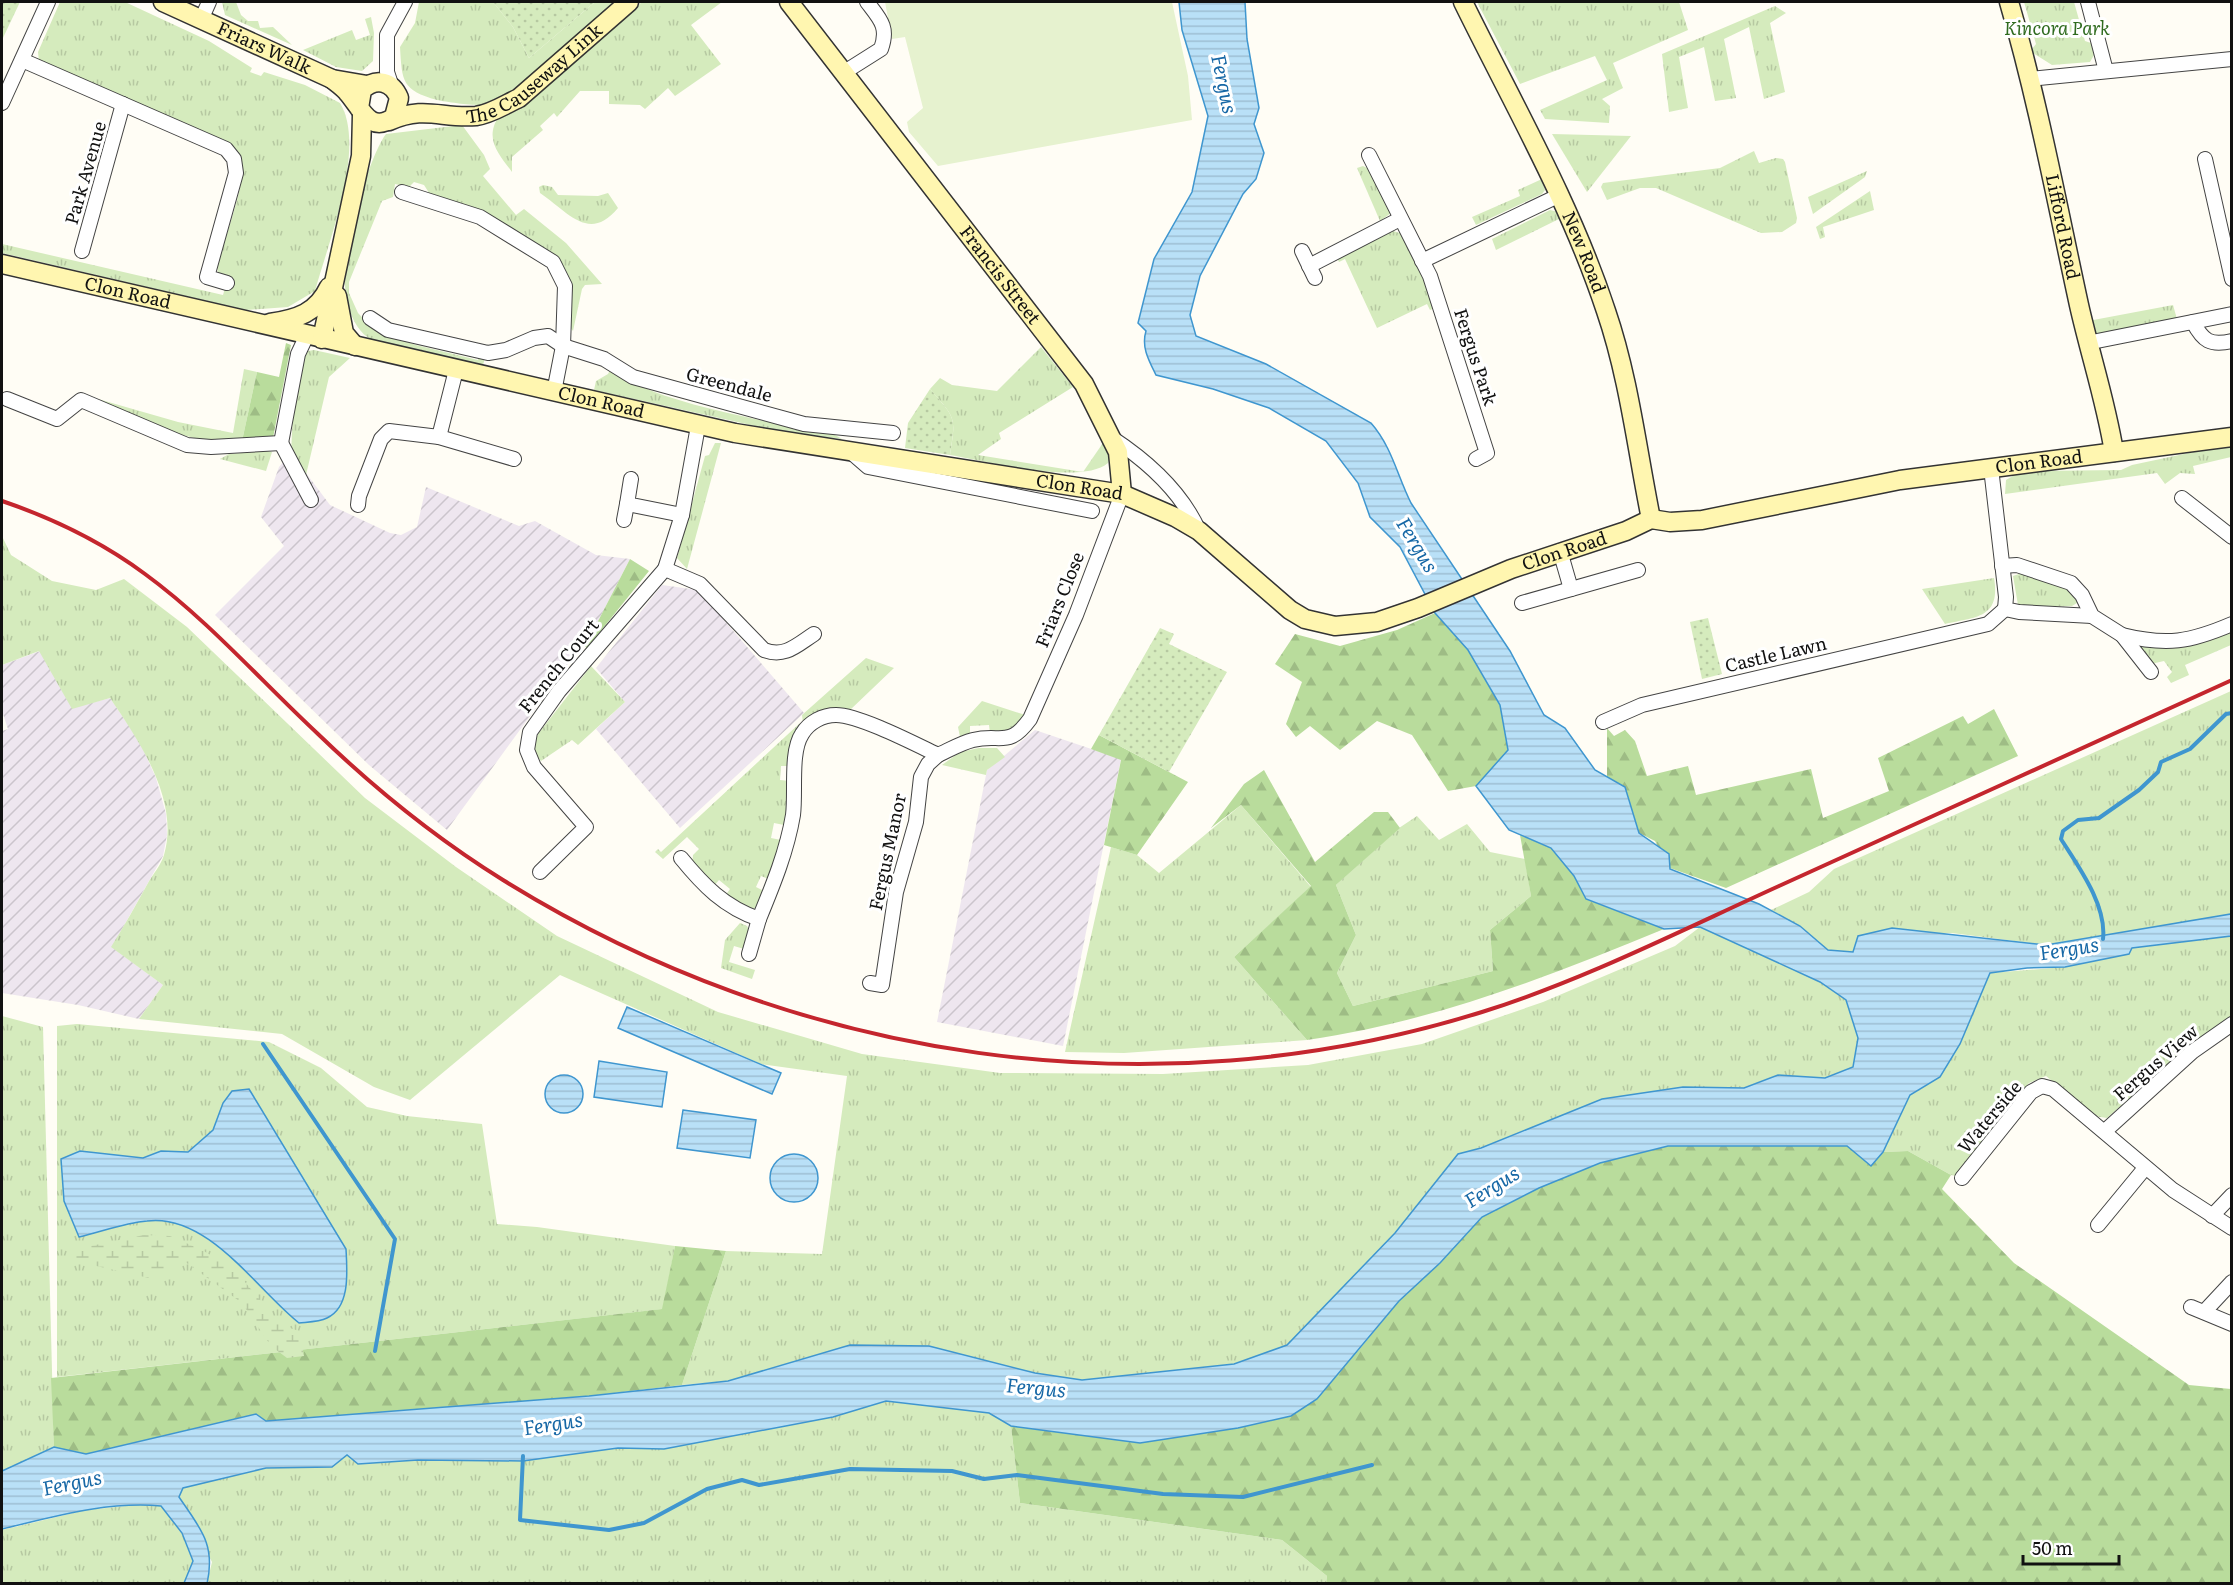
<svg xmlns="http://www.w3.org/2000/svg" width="2233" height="1585" font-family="Literata,serif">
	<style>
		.industrial { fill: url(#industrial-furrows) }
		.grass { fill: url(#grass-tufts) }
		.forest { fill: url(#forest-firs) }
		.wetland { fill: url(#wetland-marsh) }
		.garden { fill: url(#garden-dots) }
		.pitch { fill: #e6f2cf }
		.water { fill: url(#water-rules); stroke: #3f96cf; stroke-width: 1.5 }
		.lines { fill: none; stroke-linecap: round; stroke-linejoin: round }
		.stream { stroke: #3f96cf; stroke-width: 4 }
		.street-casing { stroke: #444; stroke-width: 16 }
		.secondary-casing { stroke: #333; stroke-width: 21 }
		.street { stroke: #fff; stroke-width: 14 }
		.secondary { stroke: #fff6b0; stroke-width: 18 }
		.rail { stroke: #c4262e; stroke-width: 4 }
		.labels { text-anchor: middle; stroke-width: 6; stroke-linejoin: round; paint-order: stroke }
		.park-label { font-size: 18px; font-style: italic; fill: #2f6b1f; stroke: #fff }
		.street-label { font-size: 18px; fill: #111; stroke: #fff }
		.water-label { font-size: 20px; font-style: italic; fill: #1768a6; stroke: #fff }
	</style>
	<defs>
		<pattern id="industrial-furrows" width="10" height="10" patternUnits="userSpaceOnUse" patternTransform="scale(1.5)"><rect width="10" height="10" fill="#eee6ef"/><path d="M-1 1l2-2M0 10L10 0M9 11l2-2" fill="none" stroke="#cbc4cc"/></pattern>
		<pattern id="grass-tufts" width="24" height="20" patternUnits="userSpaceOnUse" patternTransform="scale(1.5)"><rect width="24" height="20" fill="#d5ebbd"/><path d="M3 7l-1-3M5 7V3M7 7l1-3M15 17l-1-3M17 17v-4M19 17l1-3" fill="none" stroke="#b6c8a1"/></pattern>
		<pattern id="forest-firs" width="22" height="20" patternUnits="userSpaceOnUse" patternTransform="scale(1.5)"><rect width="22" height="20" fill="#b9dc9c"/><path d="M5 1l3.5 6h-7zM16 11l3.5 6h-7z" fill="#9ebc85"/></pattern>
		<pattern id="wetland-marsh" width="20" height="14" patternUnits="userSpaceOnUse" patternTransform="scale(1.5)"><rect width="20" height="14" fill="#d5ebbd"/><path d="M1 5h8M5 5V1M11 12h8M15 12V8" fill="none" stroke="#b6c8a1"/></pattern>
		<pattern id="garden-dots" width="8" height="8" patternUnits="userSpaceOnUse" patternTransform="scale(1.5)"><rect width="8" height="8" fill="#d5ebbd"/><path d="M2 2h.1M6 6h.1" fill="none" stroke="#b6c8a1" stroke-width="1.8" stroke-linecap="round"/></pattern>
		<pattern id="water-rules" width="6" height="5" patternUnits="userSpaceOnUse" patternTransform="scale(1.5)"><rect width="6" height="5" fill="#b9e0f7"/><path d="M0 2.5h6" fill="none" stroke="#9ebfd3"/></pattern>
	</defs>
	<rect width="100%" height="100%" fill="#fffdf5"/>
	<g class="industrial">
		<polygon points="291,453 330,505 390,533 401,535 417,527 426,487 519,526 535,521 596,555 630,559 595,627 447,830 369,765 215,615 284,546 261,517 279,467"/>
		<polygon points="662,585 698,590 804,713 680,828 596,729 625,702 596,668"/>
		<polygon points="40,651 72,708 110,698 140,742 156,778 166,814 167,835 163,856 112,947 163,985 139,1019 78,1005 2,993 2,731 8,729 2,711 2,665"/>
		<polygon points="1035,730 1121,759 1063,1046 937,1022 987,770"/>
	</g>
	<g class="grass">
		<path d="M60 2H125L209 41 252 68 250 72 261 76 264 72 305 85 340 103C367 147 328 243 315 291L288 307 246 310 2 253V244L223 295 228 277 218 273 217 266C223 244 245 185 242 166 241 156 236 149 228 143L39 61 38 52Z"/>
		<polygon points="222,2 236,2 241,15 248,21 258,21 260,28 273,27 292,45 225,15"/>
		<path d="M419 2H493L513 27 529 58 595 2H618C585 31 525 97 483 105 474 106 447 102 437 100 402 90 402 82 400 47L415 23Z"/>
		<path d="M642 2H722L691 25 721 64 675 96 668 88 645 109 640 105 609 104V91H580L557 117 554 113 540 126 543 130 512 157V172C502 158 488 144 494 126 498 111 519 109 530 100 568 68 605 34 642 2Z"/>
		<polygon points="1477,2 1679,2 1688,30 1613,63 1623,88 1602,99 1610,106 1609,123 1545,119 1540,110 1607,80 1595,56 1520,84"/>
		<polygon points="2024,2 2074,2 2085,41 2091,43 2094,55 2090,62 2052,65 2033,53 2032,49 2036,44"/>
		<polygon points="1775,6 1786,13 1770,23 1785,92 1764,99 1749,27 1724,39 1736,98 1715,101 1704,47 1679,57 1688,108 1669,112 1662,54"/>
		<polygon points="371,17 374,33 373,61 362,71 336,67 303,50 352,30 356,40 370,35 365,19"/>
		<path d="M462 125 484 155 490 169 483 176 516 215 524 209 566 243 602 284 585 285 582 289 573 331 570 327C570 313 574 294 570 280 561 245 465 202 431 196L424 185 414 182 409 187 395 184 393 197 382 201 349 282V293L358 313 375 331 416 345 478 360V357L485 358 483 365 372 340C348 327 344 292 344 266 344 242 371 153 386 134Z"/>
		<polygon points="1552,134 1631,136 1587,192"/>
		<polygon points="1754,151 1759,163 1776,158 1783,159 1785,162 1797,218 1796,223 1782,232 1761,233 1656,188 1640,188 1607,200 1601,187 1603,183 1720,168"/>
		<polygon points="1363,166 1371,170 1391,213 1380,221 1357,168"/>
		<polygon points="1867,171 1865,177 1813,214 1808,197"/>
		<polygon points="1542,179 1545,190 1542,194 1476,225 1472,217 1520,196 1518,190"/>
		<path d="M543 185 552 187 558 195 598 196 608 193 618 208C589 243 568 212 540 193L539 187Z"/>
		<polygon points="1870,191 1874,210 1823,227 1825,237 1820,239 1816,227"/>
		<polygon points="1550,210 1558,212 1561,218 1496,250 1492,239"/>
		<polygon points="1393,231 1403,234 1426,280 1435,308 1430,310 1427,304 1377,328 1345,259 1339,262 1337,258"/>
		<polygon points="2173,305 2177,319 2097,334 2091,331 2088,321"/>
		<path d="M1041 347 1073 387 999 433 1001 439 978 455 1083 472 1105 440 1110 455 1108 463C1081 486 985 461 950 455 956 416 956 419 930 389L940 378 952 385 997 391Z"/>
		<polygon points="314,350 350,358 329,377 306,475 291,453 295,375 308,351"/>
		<path d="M244 369 257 372 242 441C187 446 146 421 98 399L178 422 233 433Z"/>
		<path d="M610 370C662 403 730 412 790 427 808 431 828 429 842 439L777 431 594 390 596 381 608 374Z"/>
		<polygon points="715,443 721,443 687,569 677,558 705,456 709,455"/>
		<polygon points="2231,444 2231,457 2193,466 2195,474 2180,473 2165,484 2157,473 2005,494 2006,480 2021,471 2121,470 2132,465"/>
		<polygon points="267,451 272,452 266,471 220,459 229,454"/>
		<path d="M2 536 11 555 52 581 96 590 124 579 187 627 365 798 456 867 557 936 718 1012 862 1054 1000 1073 1163 1074 1308 1065 1422 1044 1543 1002 1675 946 1700 927 1820 982 1846 1000 1858 1038 1853 1067 1825 1078 1778 1075 1744 1088 1683 1087 1459 1154 1395 1233 1287 1345 1234 1364 1082 1380 850 1345 728 1381 682 1385 726 1251 822 1254 847 1076 761 1064 560 975 410 1100 374 1087 282 1034 139 1019 163 985 111 947C124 926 136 905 148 883 153 874 161 865 164 855 180 800 139 741 110 698L72 709 39 651 2 665Z"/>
		<polygon points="2025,572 2065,585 2077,598 2077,603 2072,606 2022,608 2018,605 2013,576"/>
		<path d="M1994 578C2001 618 1976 617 1945 624L1922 589Z"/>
		<path d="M2231 631V645L2185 665 2189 675 2171 683 2167 677 2172 672 2164 661 2151 664 2137 644C2178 654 2194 646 2231 631Z"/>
		<path d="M866 658 894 668 849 711C830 705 818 712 803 723L802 715Z"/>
		<path d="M591 666 625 702 578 745 572 740 541 761C533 753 533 744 538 734Z"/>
		<polygon points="2231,691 2231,914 2046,945 1952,933 1858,936 1853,952 1828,950 1800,926 1771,910 1809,892 1834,869"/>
		<path d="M982 701 1019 713 1026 715C1014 728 1007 732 990 733L989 725 970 726V734L960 737 958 727Z"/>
		<polygon points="800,723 792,745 790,766 781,766 780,780 790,781 784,825 774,823 771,838 781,840 769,879 761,876 756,887 764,891 757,908 746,909 725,896 730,889 719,880 713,887 692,865 693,855 699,849 687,837 663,859 655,852 658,849 661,852"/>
		<polygon points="979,748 997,748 1005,757 987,770 986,775 942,765 960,752"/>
		<polygon points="1241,805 1311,887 1234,957 1307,1040 1124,1053 1065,1052 1111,847 1137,855 1159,873"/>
		<polygon points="1417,816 1439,840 1467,824 1490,852 1525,859 1531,896 1490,930 1493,971 1353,1006 1337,973 1356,935 1336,885 1399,828"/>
		<polygon points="740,923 747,926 750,932 744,949 734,946 729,962 755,970 752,979 721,968 725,940"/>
		<polygon points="2231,936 2231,1017 2184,1050 2107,1118 2094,1116 2046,1076 2029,1083 1956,1176 1951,1175 1908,1151 1883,1152 1910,1095 1940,1077 1960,1044 1990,973 2065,967 2129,954 2132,948"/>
		<polygon points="2,1016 43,1027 54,1447 2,1471"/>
		<polygon points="77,1024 269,1042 321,1068 367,1107 407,1116 482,1124 497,1224 537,1227 675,1246 663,1309 57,1377 57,1026"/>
		<polygon points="886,1401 990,1413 1011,1426 1020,1503 1282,1540 1327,1576 1326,1583 207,1583 212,1562 178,1497 183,1488 266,1468 332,1467 347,1455 358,1464 418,1460 523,1461 618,1448 664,1449 833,1417"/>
		<polygon points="145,1504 161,1506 182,1533 193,1562 184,1583 2,1583 2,1530 86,1510"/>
	</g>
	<g class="forest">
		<polygon points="286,343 291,345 273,438 242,441 257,372 279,377"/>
		<polygon points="630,559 649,571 587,648 582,644 595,627"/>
		<polygon points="1435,613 1468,650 1500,705 1508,750 1476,786 1448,791 1412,735 1377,721 1340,750 1310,726 1296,737 1286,724 1302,682 1275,664 1295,634 1340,646 1397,630"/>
		<polygon points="1994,709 2018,756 1726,888 1670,868 1655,841 1639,833 1625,788 1607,777 1607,728 1614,736 1625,730 1635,741 1647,776 1688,766 1696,795 1811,769 1823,818 1889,791 1878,758 1963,716 1968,724"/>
		<polygon points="1099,735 1188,782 1137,855 1104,845 1121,760 1091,749"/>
		<path d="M1264 770 1315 862 1374 812H1388L1400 828 1336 885 1356 935 1337 973 1353 1006 1493 971 1490 930 1531 896 1520 835 1551 848 1574 876 1586 899 1664 929C1548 977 1432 1022 1307 1040L1234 957 1311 886 1241 805 1211 828 1244 784Z"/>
		<polygon points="1668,1146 1847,1146 1871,1165 1883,1152 1908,1151 1951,1175 1942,1189 2014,1263 2189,1385 2231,1389 2231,1583 1326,1583 1327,1576 1282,1540 1020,1503 1011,1426 1140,1443 1358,1351 1399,1301 1440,1263 1482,1217 1539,1188 1600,1163"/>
		<polygon points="675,1246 726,1251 682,1385 589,1396 266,1421 256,1414 86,1454 54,1447 51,1378 662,1309"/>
	</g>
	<polygon class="wetland" points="144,1235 170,1236 202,1250 234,1269 281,1325 299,1331 304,1356 287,1358 271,1346 242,1303 184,1261 149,1278 66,1259 76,1249"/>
	<g class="garden">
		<polygon points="2,2 20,2 2,40"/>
		<polygon points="493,2 595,2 529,58 513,27"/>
		<path d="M930 389C956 419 956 416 950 455L905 448 908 423Z"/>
		<polygon points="1708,618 1722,674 1702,679 1690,622"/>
		<polygon points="1160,628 1174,634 1169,644 1227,672 1169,772 1099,735"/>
	</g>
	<polygon class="pitch" points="885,2 1172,2 1188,76 1192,120 938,166 909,132 907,122 923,108 905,37 892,39"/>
	<g class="water">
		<path d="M1179 2H1245L1247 39 1259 108 1254 124 1264 153 1256 179 1243 194 1200 276 1190 315 1196 336 1266 364 1371 423C1392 447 1397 475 1411 503L1510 651 1544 715 1565 728 1595 770 1625 787 1639 833 1669 854 1670 869 1759 904 1800 926 1828 950 1853 952 1858 936 1892 928 2046 945 2231 914V936L2132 948 2129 954 2065 967 2027 968 1990 973 1960 1044 1940 1077 1910 1095 1883 1152 1871 1166 1847 1146H1668L1600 1163 1539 1188 1482 1217 1440 1263 1399 1301 1317 1399 1291 1416 1238 1428 1140 1443 1011 1426 989 1413 886 1401 833 1417 664 1449 618 1448 523 1461 418 1460 358 1464 347 1455 332 1467 266 1468 183 1488 179 1497C200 1528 216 1544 207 1584L184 1583 193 1561 182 1533 161 1506C107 1501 53 1517 2 1529V1471L54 1447 86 1454 256 1414 266 1421 589 1396 728 1381 850 1345 929 1346 1035 1373 1082 1380 1234 1364 1287 1345 1395 1233 1458 1154 1481 1148 1602 1099 1683 1087 1744 1088 1778 1075 1825 1078 1853 1067 1858 1038 1846 1000 1820 982 1700 927 1664 929 1586 899 1574 876 1551 848 1509 830 1476 786 1508 750 1500 705 1468 650 1435 613 1400 547 1370 517 1358 483 1326 441 1269 408 1213 389 1156 375C1149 361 1141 347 1146 331L1138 323 1154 259 1192 192 1208 116 1182 30Z"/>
		<polygon points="627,1007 781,1073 772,1094 618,1028"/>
		<polygon points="599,1061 667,1072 662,1107 594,1097"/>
		<circle cx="564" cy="1094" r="19"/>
		<path d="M249 1089 346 1249C347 1270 351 1307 327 1318 319 1322 308 1322 299 1323 257 1290 208 1213 147 1221 124 1223 101 1232 79 1237L64 1201 61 1159 80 1151 143 1158 161 1151 188 1152 213 1130 223 1103 232 1091Z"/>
		<polygon points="683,1110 756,1120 750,1158 677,1148"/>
		<circle cx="794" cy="1178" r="24"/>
	</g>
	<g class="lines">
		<g class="stream">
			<path d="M2103 939C2107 905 2078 866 2061 839L2063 831 2078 820 2099 818 2139 790 2158 772 2161 762 2190 749 2226 714 2232 713"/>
			<polyline points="263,1044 395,1239 375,1351"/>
			<polyline points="523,1456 520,1520 609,1530 644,1523 707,1489 742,1480 759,1485 850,1469 952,1471 984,1479 1017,1475 1163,1494 1243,1497 1372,1465"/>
		</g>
		<defs>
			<g id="street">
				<polyline points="2088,2 2106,71"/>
				<polyline points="201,20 209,2"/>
				<polyline points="22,60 226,149 234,159 236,173 207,277 227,283"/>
				<path d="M843 73 881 49C889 27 880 19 867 2"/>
				<polyline points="2030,79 2232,59"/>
				<polyline points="392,87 387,72 387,35 405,2"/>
				<polyline points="2,103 48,2"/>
				<polyline points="1369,155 1430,276 1487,453 1476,459"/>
				<polyline points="2205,159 2232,279"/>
				<polyline points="402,192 480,217 553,262 565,286 563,346 554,392"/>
				<polyline points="82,251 123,104"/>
				<polyline points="1302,251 1315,278"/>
				<polyline points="1422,261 1560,195"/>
				<polyline points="1309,266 1400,219"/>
				<polyline points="370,318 388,330 488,353 506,350 534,338 548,336 563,346 604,359 633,377 804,424 893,433"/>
				<path d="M2193 322C2203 341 2210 346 2232 341"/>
				<polyline points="2087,343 2232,314"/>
				<polyline points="7,399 57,419 81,400 187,445 211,447 281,443"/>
				<polyline points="439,437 514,459"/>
				<path d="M1112 438C1147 461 1182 493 1199 531"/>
				<polyline points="281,443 298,354 307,335"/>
				<polyline points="281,443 311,500"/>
				<polyline points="853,454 868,467 1092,511"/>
				<polyline points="1991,468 2006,597 2005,609 2019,612 2092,616"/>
				<polyline points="631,479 627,504 682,515"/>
				<polyline points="2182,498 2232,537"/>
				<polyline points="358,505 359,496 381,439 389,431 439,437 456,370"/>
				<polyline points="624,520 627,504"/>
				<polyline points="1560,551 1571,589"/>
				<polyline points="2002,566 2017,565 2071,583 2082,595 2092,616 2122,635 2151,672"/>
				<polyline points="665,569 682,515 698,426"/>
				<polyline points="1522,603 1638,570"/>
				<path d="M2122 635C2167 646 2190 642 2232 624"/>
				<polyline points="1603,722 1642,705 1988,624 2005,609"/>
				<path d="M681 858C703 885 724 907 759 919 773 885 787 851 793 815 796 792 790 752 802 734 809 722 823 715 836 715 859 715 915 744 938 755 949 750 961 743 973 740 1001 733 1008 749 1030 719L1076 615 1122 494"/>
				<path d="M540 872 586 827 534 767 527 750 530 732 559 691 665 569 700 584 764 650C785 658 797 645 814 634"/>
				<polyline points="749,954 759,919"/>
				<polyline points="870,983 882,985 896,892 916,822 921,777 928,764 938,755"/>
				<polyline points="2105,1131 2192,1052 2232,1024"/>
				<polyline points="1962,1178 2031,1092 2042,1086 2053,1089 2173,1190 2232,1228"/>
				<polyline points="2212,1216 2232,1195"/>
				<polyline points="2098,1225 2145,1168"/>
				<polyline points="2191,1307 2232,1324"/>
				<polyline points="2204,1312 2232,1282"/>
			</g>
			<g id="secondary">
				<path id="s1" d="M163 2 332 79 367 85"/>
				<path id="s2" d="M789 2 1084 384 1118 452 1122 494"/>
				<path id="s3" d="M1463 2C1513 104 1570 202 1606 311 1629 378 1637 450 1651 519"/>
				<path id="s4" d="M2009 2C2038 101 2057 204 2079 305 2090 354 2106 402 2114 452"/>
				<path d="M332 79C337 83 343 87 347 92 361 107 369 135 394 117L399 98C392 81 376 77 362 90L359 108"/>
				<path id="s5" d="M389 121C426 105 441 119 476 116 491 114 506 104 519 98L629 2"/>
				<path id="s6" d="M2 264 735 433 1122 494 1175 517 1199 531 1290 610 1305 619 1335 626 1377 622 1418 608 1511 569 1626 531 1651 519 1670 522 1702 520 1900 480 2232 437"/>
				<polyline points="337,296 344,333 355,346"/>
				<path d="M270 323C297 319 317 313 329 287"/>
				<polyline points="322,339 361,156 362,115"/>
			</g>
		</defs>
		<use href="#street" class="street-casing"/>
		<use href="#secondary" class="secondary-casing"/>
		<use href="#street" class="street"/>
		<use href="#secondary" class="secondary"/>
		<path class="rail" d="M2 501C52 518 102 542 145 574 208 620 261 681 318 734 374 788 437 839 503 880 796 1062 1151 1115 1482 1012 1584 980 1682 930 1779 886 1930 817 2081 749 2232 680"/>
	</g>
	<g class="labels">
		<g class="park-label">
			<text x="2057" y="35">Kincora Park</text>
		</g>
		<g class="street-label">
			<text dy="6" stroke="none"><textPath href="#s1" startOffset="111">Friars Walk</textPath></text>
			<text dy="6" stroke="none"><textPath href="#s5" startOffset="160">The Causeway Link</textPath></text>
			<text transform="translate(86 173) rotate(-74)" y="6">Park Avenue</text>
			<text dy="6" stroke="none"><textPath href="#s4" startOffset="231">Lifford Road</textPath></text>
			<text dy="6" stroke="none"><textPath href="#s3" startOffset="278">New Road</textPath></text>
			<text dy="6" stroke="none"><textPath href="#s2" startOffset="345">Francis Street</textPath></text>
			<text dy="6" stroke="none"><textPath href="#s6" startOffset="129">Clon Road</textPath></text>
			<text transform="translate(1475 357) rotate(72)" y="6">Fergus Park</text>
			<text transform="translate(729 385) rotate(15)" y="6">Greendale</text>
			<text dy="6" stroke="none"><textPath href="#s6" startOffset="615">Clon Road</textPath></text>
			<text dy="6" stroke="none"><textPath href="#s6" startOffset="2127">Clon Road</textPath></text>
			<text dy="6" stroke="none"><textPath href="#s6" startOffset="1101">Clon Road</textPath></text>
			<text dy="6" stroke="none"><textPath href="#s6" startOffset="1641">Clon Road</textPath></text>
			<text transform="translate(1060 600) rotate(-68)" y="6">Friars Close</text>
			<text transform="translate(1776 655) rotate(-13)" y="6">Castle Lawn</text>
			<text transform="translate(559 666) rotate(-51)" y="6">French Court</text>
			<text transform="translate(888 852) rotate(-78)" y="6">Fergus Manor</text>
			<text transform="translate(2156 1063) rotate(-41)" y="6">Fergus View</text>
			<text transform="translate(1990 1117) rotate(-50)" y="6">Waterside</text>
		</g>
		<g class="water-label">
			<text transform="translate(1224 84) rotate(78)" y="7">Fergus</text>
			<text transform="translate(1417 545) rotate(59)" y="7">Fergus</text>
			<text transform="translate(2069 949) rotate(-9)" y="7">Fergus</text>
			<text transform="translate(1492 1187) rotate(-32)" y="7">Fergus</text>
			<text transform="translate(1036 1388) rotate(5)" y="7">Fergus</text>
			<text transform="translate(553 1424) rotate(-9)" y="7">Fergus</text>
			<text transform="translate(72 1483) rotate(-12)" y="7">Fergus</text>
		</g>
	</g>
	<rect width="2233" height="1585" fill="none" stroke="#111111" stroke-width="6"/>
	<path d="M2023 1555v9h96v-9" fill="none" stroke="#111111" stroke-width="3"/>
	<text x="2032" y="1555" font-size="18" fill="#111111" stroke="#ffffff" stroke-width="4.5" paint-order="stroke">50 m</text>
</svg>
